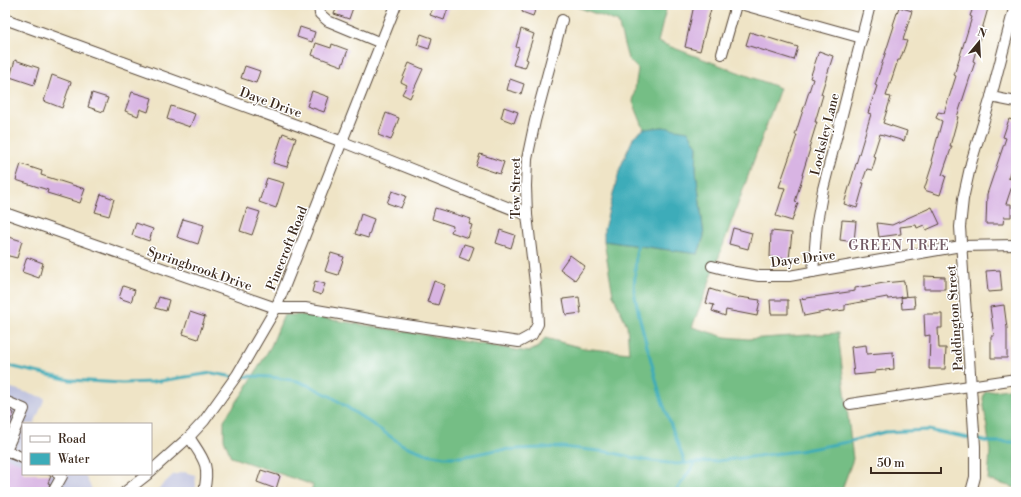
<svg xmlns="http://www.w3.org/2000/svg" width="1021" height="497" font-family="'Libre Bodoni',serif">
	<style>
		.industrial { fill: #bfc2dd }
		.forest { fill: #75be85; stroke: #587452 }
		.water { fill: #3cacb9; stroke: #3c6b6c }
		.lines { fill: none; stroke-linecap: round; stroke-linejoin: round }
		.stream { stroke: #3cacb9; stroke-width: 3 }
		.building { fill: #d8b4e3 }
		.minor-casing { stroke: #564637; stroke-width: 12 }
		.minor { stroke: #fff; stroke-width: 10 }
		.labels { text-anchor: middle; stroke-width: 3; stroke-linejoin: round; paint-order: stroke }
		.street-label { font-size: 13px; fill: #3b2a1e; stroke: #fff }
		.neighbourhood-label { font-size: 14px; letter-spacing: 1px; fill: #725a63; stroke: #fff }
	</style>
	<rect width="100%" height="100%" fill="#fff"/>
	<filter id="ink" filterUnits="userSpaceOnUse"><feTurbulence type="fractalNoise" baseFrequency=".025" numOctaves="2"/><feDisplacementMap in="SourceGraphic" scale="8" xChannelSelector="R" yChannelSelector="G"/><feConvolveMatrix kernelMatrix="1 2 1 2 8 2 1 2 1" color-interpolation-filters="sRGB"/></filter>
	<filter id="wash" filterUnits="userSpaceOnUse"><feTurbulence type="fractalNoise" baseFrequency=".012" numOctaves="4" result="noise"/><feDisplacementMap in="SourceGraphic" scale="16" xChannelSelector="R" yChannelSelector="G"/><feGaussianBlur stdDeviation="0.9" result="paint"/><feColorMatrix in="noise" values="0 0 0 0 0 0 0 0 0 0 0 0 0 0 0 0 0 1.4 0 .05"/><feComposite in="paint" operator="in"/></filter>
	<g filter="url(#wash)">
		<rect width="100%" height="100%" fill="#efe4c6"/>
		<g class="industrial">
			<polygon points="5,386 45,398 34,424 23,424 23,474 84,474 92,489 88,492 5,492"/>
			<polygon points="184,472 195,475 196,486 195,492 155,492 173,475"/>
		</g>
		<g class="forest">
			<polygon points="572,5 667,5 658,42 780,88 718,259 692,327 725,337 748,339 838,333 853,459 841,492 311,492 313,485 231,457 224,439 224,420 245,390 271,346 284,315 303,315 528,352 539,347 545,338 583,348 629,353 627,325 613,295 604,241 698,254 704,236 696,170 697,146 663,127 644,129 633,102 638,69 628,59 618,22"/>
			<polygon points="1016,388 1016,488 988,480 990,451 983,398 985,392"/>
		</g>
		<polygon class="water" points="663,127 688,131 697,146 696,170 704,236 698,254 604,241 604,229 620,168 634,136 644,129"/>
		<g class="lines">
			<g class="stream">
				<polyline points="638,243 636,254 634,291 639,316 661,398 685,463"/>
				<polyline points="5,365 70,380 122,383 153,382 212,373 234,377"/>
				<polyline points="239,377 252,376 271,377 297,381 310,386 332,397 403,445 427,454 445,457 462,457 496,450 562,447 609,452 644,460 676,464 717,461 799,451 847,442 885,432 928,430 990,442 1016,442"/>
				<polyline points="675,492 696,462"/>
			</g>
		</g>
		<g id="blocks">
			<g class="building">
				<polygon points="338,5 354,5 349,19 334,14"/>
				<polygon points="434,5 449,5 444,20 430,15"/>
				<polygon points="524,5 537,5 533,16 522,12"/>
				<polygon points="694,5 712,5 700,51 685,47"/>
				<polygon points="974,5 989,5 973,61 975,62 957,117 958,117 950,146 952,146 942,175 946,176 940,195 924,190 933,162 931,161 942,121 936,118 938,112 944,113 956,76 954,75 972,17 970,16"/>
				<polygon points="899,7 912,11 903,40 907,41 900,60 898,60 886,96 891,97 883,123 907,131 904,141 880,134 873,156 876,157 872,170 867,169 862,183 864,183 857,208 844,204 871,114 868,113 877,86 875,85 894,26 893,25"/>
				<polygon points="300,27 315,32 312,42 297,37"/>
				<polygon points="521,29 534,34 526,59 528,60 525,68 513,65 519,48 516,47"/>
				<polygon points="750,32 798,47 794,60 746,45"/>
				<polygon points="421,34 432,38 429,49 417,45"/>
				<polygon points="316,43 331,48 332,44 348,50 342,66 312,55"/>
				<polygon points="819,51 833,56 821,94 823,95 815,122 817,122 809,148 810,149 802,175 803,175 795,202 798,203 792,221 776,216 785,188 779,187 797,135 795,135 813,79 810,78"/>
				<polygon points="15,60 39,68 34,85 10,77"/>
				<polygon points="409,63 423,69 410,98 402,94 407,85 401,82"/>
				<polygon points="245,66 260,71 256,83 241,78"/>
				<polygon points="52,75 71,82 62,108 44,101"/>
				<polygon points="510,79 524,84 521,94 507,90"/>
				<polygon points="312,91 329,97 324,112 307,106"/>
				<polygon points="132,92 152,98 148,112 140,109 138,116 125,111"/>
				<polygon points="92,93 108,98 103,112 88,107"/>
				<polygon points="171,106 195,114 190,127 167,119"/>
				<polygon points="504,107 518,112 514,123 501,118"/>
				<polygon points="386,113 399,118 391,140 378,135"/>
				<polygon points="1009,119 1016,121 1016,155 1008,178 1014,180 1006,204 1011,204 1011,217 1004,217 1003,224 986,224 987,194 1006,138 1003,137"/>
				<polygon points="283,133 296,138 287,167 273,163"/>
				<polygon points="480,154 504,162 500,174 476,166"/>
				<polygon points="21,164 42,171 41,175 85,189 80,203 47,193 48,190 16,180"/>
				<polygon points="267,178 284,183 276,208 259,202"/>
				<polygon points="392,191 406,196 401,208 387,203"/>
				<polygon points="101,194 114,199 109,216 95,212"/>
				<polygon points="932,207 940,224 926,230 924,225 917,228 916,225 900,227 901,234 879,237 877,223 892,225"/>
				<polygon points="247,208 260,212 252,235 240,231"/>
				<polygon points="435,208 471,219 469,224 472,225 468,238 451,232 453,226 432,219"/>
				<polygon points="361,214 374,219 368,238 355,234"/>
				<polygon points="183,219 204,225 198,244 177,237"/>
				<polygon points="842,220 856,221 854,242 840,240"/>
				<polygon points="136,223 153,229 149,241 132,235"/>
				<polygon points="733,228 752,233 748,249 729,244"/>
				<polygon points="500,230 515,235 511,248 496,243"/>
				<polygon points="771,231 792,233 789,259 770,257"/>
				<polygon points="6,236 22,241 17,258 5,255 5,241"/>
				<polygon points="464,244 474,247 469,261 459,257"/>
				<polygon points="331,253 344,257 338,275 325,271"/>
				<polygon points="570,255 585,266 575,280 560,269"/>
				<polygon points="27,257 43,263 39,278 22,272"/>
				<polygon points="1000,270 1002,291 988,292 986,271"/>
				<polygon points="924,276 945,277 945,289 924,289"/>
				<polygon points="315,281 325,284 321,295 312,292"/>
				<polygon points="434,281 445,285 438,305 427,302"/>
				<polygon points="904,281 906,297 888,299 887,297 845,305 845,310 829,312 829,311 804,316 800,299 855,291 855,288 884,283"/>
				<polygon points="123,286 135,290 131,302 119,298"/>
				<polygon points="710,289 738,298 739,297 760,300 757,316 726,310 725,316 712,311 714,305 706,303"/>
				<polygon points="914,296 915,308 902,309 901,297"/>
				<polygon points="159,297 169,300 166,311 155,308"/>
				<polygon points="579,297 581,313 566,315 563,299"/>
				<polygon points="770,300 788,300 788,314 771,314"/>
				<polygon points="1004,305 1007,328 1007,358 991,358 991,336 994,336 990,307"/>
				<polygon points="190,312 205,317 198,339 183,334"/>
				<polygon points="924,314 942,314 942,328 938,328 939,348 946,348 945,369 929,369 930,335 925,336"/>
				<polygon points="866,345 867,354 893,352 894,369 875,371 875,373 854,375 851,347"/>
				<polygon points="5,409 14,413 5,433"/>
				<polygon points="5,457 23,464 23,474 47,474 51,476 48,483 50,484 47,492 15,492 5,487"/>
				<polygon points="261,470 280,476 276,489 257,482"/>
			</g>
		</g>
	</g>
	<g filter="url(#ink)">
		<use href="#blocks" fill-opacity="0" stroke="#564637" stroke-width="1"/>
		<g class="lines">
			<defs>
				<g id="minor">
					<polyline points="319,5 320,14 328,21 381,43"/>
					<polyline points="744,5 862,38"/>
					<polyline points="5,19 343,142 527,215"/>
					<polyline points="722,54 736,5"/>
					<polyline points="991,97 1016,102"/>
					<polyline points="5,213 276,308 305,308 386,322 519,342 532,335 538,324 537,300 527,215 526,186 527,159 535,121 562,20"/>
					<polyline points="712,266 735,272 759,276 789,276 961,246 1016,245"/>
					<polyline points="813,272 817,222 823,189 870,5"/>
					<polyline points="5,401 24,409 6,450"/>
					<polyline points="850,404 1016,379"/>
					<path d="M189 437C204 460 210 464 204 492"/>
					<polyline points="5,450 23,458"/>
					<polyline points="151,471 189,437 204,421 237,375 276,308 396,5"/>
					<polyline points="53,492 62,476 58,474"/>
					<polyline points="125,492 148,474"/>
					<polyline points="971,492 975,477 975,446 960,227 963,199 971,163 991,97 1015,5"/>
				</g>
			</defs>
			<use href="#minor" class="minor-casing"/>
			<use href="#minor" class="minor"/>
		</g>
	</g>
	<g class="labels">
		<g class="street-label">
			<text transform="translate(271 102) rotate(20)" y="5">Daye Drive</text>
			<text transform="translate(824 134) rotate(-76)" y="5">Locksley Lane</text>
			<text transform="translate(515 188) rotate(-90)" y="5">Tew Street</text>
			<text transform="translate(286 248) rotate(-68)" y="5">Pinecroft Road</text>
			<text transform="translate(803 258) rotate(-7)" y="5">Daye Drive</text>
			<text transform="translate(200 268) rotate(19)" y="5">Springbrook Drive</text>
			<text transform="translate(954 318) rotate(-94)" y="5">Paddington Street</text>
		</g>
		<g class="neighbourhood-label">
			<text x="899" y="250">GREEN TREE</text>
		</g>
	</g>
	<rect width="1021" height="497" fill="none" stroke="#fff" stroke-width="20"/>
	<rect x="22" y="423" width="130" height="52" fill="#ffffff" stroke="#b1aaa5"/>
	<rect x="30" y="436" width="20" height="6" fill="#ffffff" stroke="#b1aaa5"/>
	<text x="58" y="443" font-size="12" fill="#3b2a1e">Road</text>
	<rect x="30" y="453" width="20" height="12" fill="#3cacb9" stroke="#b1aaa5"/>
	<text x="58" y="463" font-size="12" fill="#3b2a1e">Water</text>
	<g transform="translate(979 42) rotate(18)" stroke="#ffffff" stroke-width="3" paint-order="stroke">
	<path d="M0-3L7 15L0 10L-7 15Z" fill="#3b2a1e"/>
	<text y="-6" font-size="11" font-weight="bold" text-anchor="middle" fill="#3b2a1e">N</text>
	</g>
	<path d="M871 467v6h70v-6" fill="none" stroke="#3b2a1e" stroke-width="2"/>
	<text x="877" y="467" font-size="12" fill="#3b2a1e" stroke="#ffffff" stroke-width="3" paint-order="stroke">50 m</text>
</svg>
